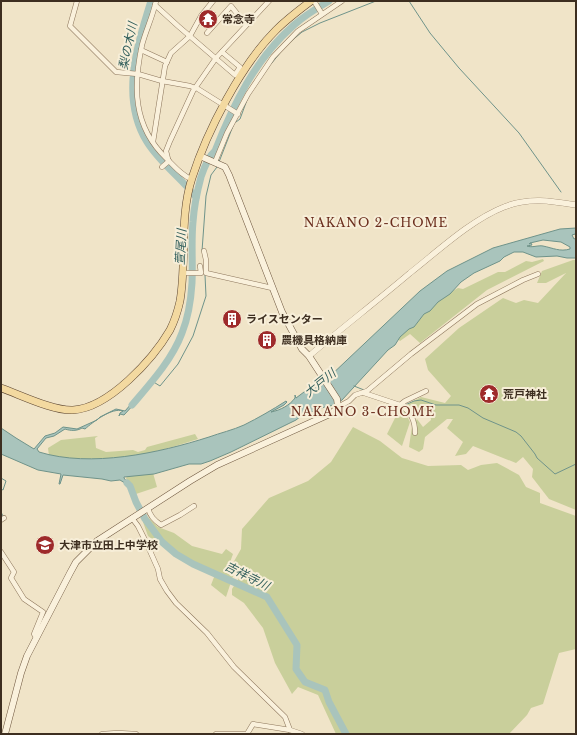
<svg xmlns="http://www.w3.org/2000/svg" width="577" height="735" font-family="'Libre Baskerville','Noto Sans JP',serif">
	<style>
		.green { fill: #c9cf9b }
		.water { fill: #a9c4bc; stroke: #6f938a; fill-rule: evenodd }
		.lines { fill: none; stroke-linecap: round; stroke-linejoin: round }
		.stream { stroke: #6f938a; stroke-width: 1 }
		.river { stroke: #a9c4bc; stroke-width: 7 }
		.minor-casing { stroke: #8d765c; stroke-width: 5.5 }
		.tertiary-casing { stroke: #8d765c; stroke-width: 6 }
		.secondary-casing { stroke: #6f573f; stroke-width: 7 }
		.primary-casing { stroke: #5b4430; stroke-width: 8 }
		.minor { stroke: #faf1dc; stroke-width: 4.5 }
		.tertiary { stroke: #faf1dc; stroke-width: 5.5 }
		.secondary { stroke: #faf1dc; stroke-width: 6 }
		.primary { stroke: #f3d9a0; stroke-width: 7 }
		.labels { text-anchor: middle; stroke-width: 4; stroke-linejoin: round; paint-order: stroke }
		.poi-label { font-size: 11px; font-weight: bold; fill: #3d2e20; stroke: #f7eed8; text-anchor: start }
		.water-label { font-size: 12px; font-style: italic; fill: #2f5d5a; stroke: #f7eed8 }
		.neighbourhood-label { font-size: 12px; letter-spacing: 1px; fill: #6b2e1e; stroke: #f7eed8 }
	</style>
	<rect width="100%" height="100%" fill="#f0e4c8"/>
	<g class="green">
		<polygon points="543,259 544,261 487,290 420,343 410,334 400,341 397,338 442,297 458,288 463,289 498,272 505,272 526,261 532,262"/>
		<polygon points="573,260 576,260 576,510 549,499 532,477 533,469 523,457 516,463 473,446 466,454 455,456 463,442 447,428 453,419 447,419 425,437 423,449 419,452 409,447 412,426 417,419 423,427 431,420 430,412 416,409 406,414 410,422 402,446 387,434 400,408 421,397 445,403 451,396 428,370 425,359 459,328 503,298 516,303 524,300 538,303 566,273 546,283 537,283 542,271"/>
		<polygon points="353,427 380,441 402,458 428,466 461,465 468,470 481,465 497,463 519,475 526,487 540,493 540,503 576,516 576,649 559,653 543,704 531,708 527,715 509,734 336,734 318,695 298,687 292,694 275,663 263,628 244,603 232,595 232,589 243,572 233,563 241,549 242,529 269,498 308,481 331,462"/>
		<path d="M195 434 198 439C182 444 166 449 150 453 117 461 82 462 49 456L48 448 61 440 98 436 95 438 96 448 106 452 133 450 138 452 145 450 147 447Z"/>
		<polygon points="153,473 157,487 136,494 130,490 126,478 129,474"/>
		<polygon points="148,517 158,527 174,533 192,546 222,554 226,549 233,554 229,565 233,576 226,597 211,585 216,572 175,555 148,536 143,522"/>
	</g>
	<path class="water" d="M576 228V237L575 234 572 235 574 239 576 238V258H567L557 256 536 257 523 252H514L504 257 500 261 474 273 461 282 450 294 438 302 430 311 424 314 414 327 409 329 400 337 395 345 388 350 342 400C334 406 329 406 321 408 316 409 311 413 306 414V412L296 420 231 452 210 461 201 464H189L154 474 124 477V478L130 486 132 491 128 485 120 480 111 481 102 479 63 475 60 484H59L61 474 38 470 1 454V428L16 438 34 449 45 436 55 433 63 427 77 429 97 420 100 417 116 409 125 411 138 396 137 401 124 415 120 414 119 416 120 413 123 411C112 407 93 422 85 429L82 428C77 431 71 431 65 429L54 436 46 438 37 449 39 452C91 468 159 453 209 437 220 433 233 430 244 425 258 418 272 410 286 401L287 402 284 405 271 412C281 410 290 405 295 398V395L296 398 320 380 328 378 420 291 447 271 493 248 560 229ZM543 240 561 242 570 247V249C560 252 553 248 543 246 538 245 532 248 527 246L532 245 531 243 529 244 530 243Z"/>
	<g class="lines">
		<g class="stream">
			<polyline points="409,1 430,33 459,68 519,133 561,192"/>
			<polyline points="289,43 302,32 320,23 376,1"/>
			<polyline points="271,64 280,53"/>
			<polyline points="236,122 240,119 247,100"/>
			<polyline points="219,162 233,126"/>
			<polyline points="202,251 206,196 211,175 217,167"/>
			<polyline points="152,381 160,386 178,364 193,336 206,296 205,275"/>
			<polyline points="354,386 364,390"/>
			<polyline points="405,405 414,401 421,400 436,405 459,405 468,408 483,418 516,432 521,436 535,454 537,458 555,474 576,464"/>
			<polyline points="1,478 6,481 3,490 1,489"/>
			<polyline points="1,512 3,516"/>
		</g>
		<g class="river">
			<path d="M151 1C137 46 120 98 147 142 160 163 181 178 196 197"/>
			<path d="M132 405C150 384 172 360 182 333 188 318 191 299 192 283 193 262 191 242 193 222 194 206 197 192 201 177 204 168 208 157 215 151 233 105 255 59 294 25 304 16 317 8 329 1"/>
			<polyline points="127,483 130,486 136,502 145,519 162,542 176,554 193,564 267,597 297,645 296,669 305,682 325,690 329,702 346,734"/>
		</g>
		<defs>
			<g id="minor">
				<polyline points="77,1 70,26 116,72 138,74 162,81 190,86 198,89 238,114"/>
				<path d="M156 1C153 16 146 30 142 45 133 87 133 126 166 158 174 166 181 175 191 179"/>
				<polyline points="314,1 322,14"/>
				<polyline points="155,5 178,26 235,75 240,67 222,52"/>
				<polyline points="207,33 231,6 246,25"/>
				<polyline points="141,50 167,62"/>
				<polyline points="153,142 165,66 171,53 190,36 201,16 213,1"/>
				<polyline points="168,159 166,151 170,141 193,91 216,58 269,1"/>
				<polyline points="215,162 227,133 248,94 273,57 298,31 342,1"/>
				<polyline points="162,167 169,161"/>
				<polyline points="204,251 206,260 206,273 272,288"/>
				<polyline points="183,273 201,273 200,266"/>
				<polyline points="364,393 400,405 405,401 426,391"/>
				<path d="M400 405C411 412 415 420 415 433"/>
				<polyline points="338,407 349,401 355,395 367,391 411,354 477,304 523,280 538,274"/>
				<path d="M148 508C150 516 154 520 161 525L180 515 194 506"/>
				<polyline points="132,518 138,526 146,542 158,569 160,579 167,591 176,603 207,633 234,667 285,717 290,730"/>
				<polyline points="1,520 4,518"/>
				<polyline points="1,552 14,572 11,578 24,599 43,612 34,634 36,637"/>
				<polyline points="102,734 118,733 136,734"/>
				<polyline points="216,734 247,734 253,724 290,730 302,734"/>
			</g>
			<path id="tertiary" d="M309 356C342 328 377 301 410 273 438 251 471 220 504 207 528 197 552 201 576 205"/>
			<polyline id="secondary" points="5,734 21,673 27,656 70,573 76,562 97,541 190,481 217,465 332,413 338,407 337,399 309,356 302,349 282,312 229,175 225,167 200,156"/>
			<path id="primary" d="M1 388C21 395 53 411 73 410 109 408 153 359 170 330 174 322 178 310 180 301 187 260 179 218 192 178 207 131 241 65 276 30 287 19 299 10 311 1"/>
		</defs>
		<use href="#minor" class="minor-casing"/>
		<use href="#tertiary" class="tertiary-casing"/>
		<use href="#secondary" class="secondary-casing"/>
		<use href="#primary" class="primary-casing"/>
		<use href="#minor" class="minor"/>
		<use href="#tertiary" class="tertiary"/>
		<use href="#secondary" class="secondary"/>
		<use href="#primary" class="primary"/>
	</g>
	<defs>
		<symbol id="temple-disc" viewBox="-11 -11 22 22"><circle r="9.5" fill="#9e2a2b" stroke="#f7eed8"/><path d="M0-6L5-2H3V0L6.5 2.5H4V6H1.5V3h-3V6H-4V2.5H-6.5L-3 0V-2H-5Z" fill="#fff"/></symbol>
		<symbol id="building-disc" viewBox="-11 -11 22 22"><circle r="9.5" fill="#9e2a2b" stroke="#f7eed8"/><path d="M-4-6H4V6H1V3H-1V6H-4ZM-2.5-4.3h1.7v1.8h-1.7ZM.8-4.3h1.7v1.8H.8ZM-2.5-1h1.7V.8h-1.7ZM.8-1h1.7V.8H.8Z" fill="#fff"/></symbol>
		<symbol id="school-disc" viewBox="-11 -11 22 22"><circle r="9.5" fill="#9e2a2b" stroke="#f7eed8"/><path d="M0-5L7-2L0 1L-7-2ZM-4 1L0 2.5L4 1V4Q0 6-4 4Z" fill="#fff"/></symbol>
	</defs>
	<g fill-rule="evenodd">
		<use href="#temple-disc" x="197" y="8" width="22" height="22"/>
		<use href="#building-disc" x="221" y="308" width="22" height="22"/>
		<use href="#building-disc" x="256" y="329" width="22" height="22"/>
		<use href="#temple-disc" x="478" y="383" width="22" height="22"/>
		<use href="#school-disc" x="34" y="534" width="22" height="22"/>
	</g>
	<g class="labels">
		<g class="poi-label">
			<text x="222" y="23">常念寺</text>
			<text x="246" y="323">ライスセンター</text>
			<text x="281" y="344">農機具格納庫</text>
			<text x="503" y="398">荒戸神社</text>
			<text x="59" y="549">大津市立田上中学校</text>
		</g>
		<g class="water-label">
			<text transform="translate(128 46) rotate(-78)" y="4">梨の木川</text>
			<text transform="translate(181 247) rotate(-87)" y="4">萱尾川</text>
			<text transform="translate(320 383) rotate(-39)" y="4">大戸川</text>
			<text transform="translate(247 576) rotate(27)" y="4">吉祥寺川</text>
		</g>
		<g class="neighbourhood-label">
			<text x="376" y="227">NAKANO 2-CHOME</text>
			<text x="363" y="416">NAKANO 3-CHOME</text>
		</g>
	</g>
	<rect width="577" height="735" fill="none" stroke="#3d2e20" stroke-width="4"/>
</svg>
